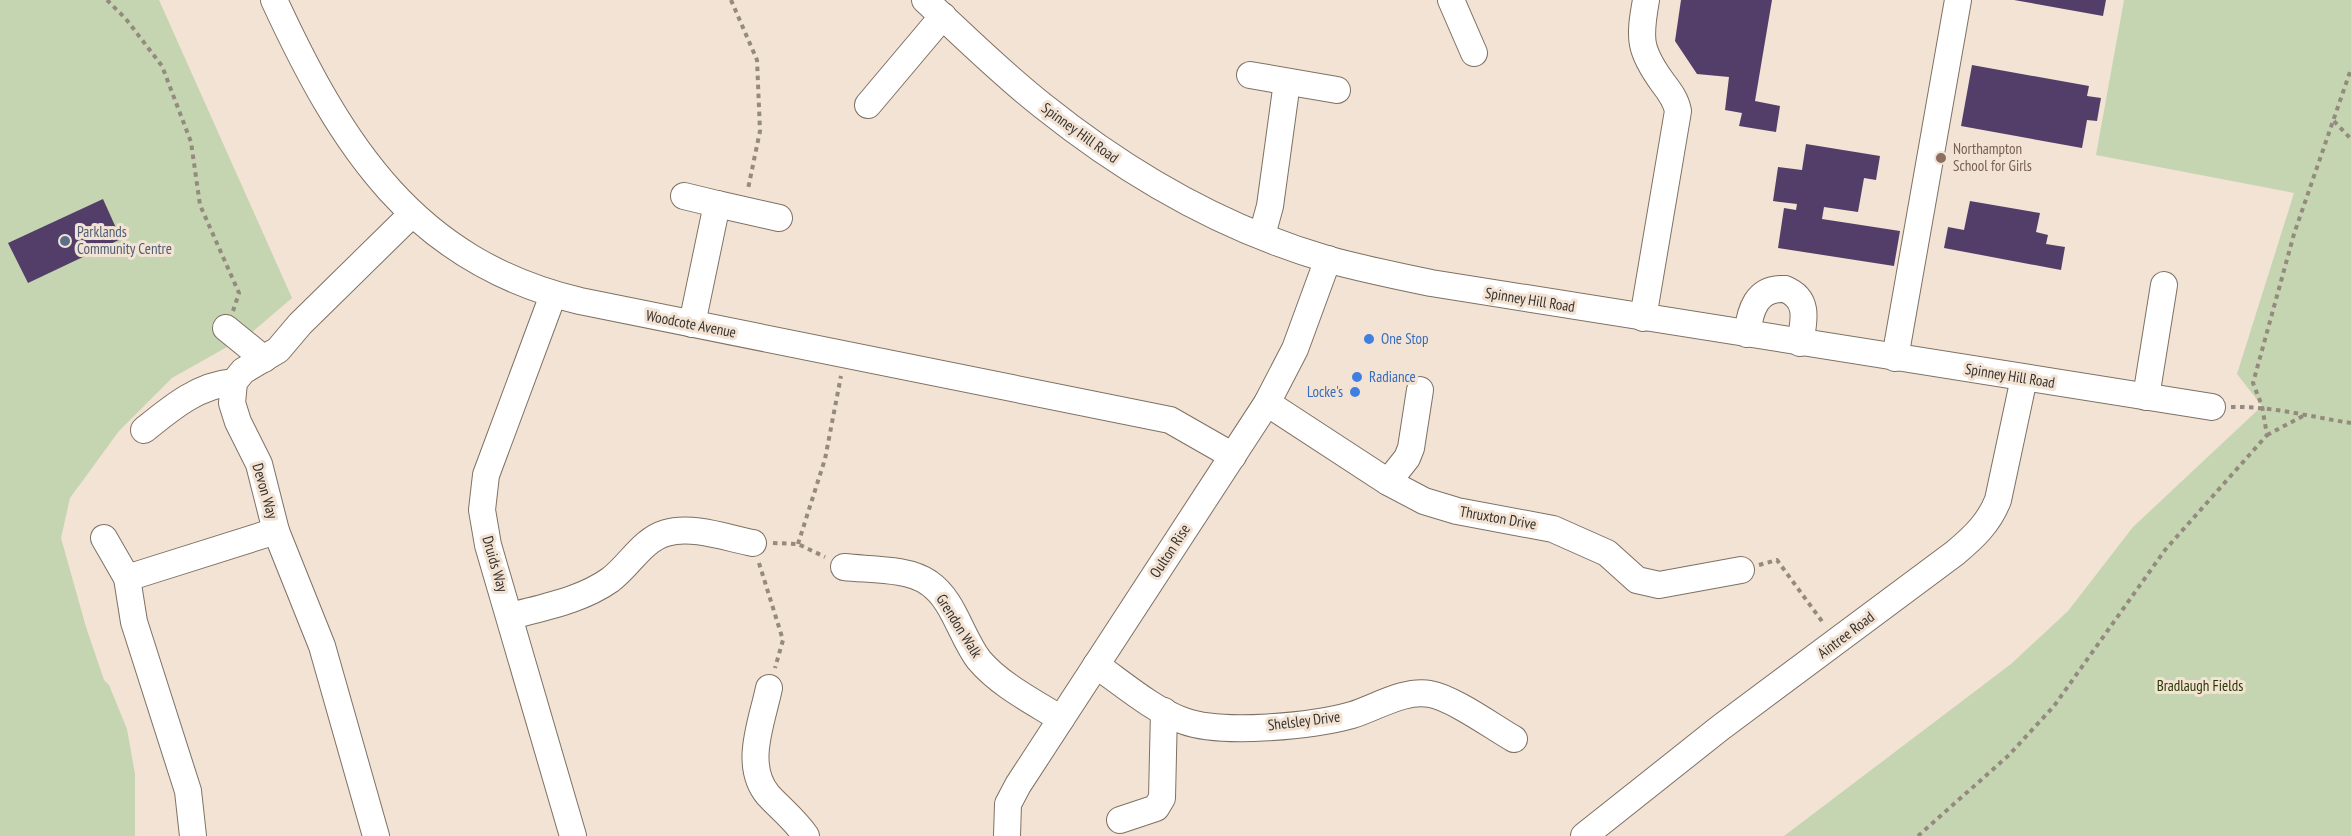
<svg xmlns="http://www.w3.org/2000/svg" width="2351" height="836" font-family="'PT Sans Narrow',sans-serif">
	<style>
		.green { fill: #c6d5b1 }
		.building { fill: #523e68 }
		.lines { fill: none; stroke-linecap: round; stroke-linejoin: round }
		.minor-casing { stroke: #7e7164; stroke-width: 28 }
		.path { stroke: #948a7f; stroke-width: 4; stroke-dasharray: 4.5 4.5; stroke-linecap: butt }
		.minor { stroke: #fff; stroke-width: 26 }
		.education-dot { fill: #8d6e63; stroke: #f2e3d4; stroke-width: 2 }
		.service-dot { fill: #5c6f8a; stroke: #f2e3d4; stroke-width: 2 }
		.shop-dot { fill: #3f7fe0; stroke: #f2e3d4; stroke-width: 2 }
		.labels { text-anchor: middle; stroke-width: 6; stroke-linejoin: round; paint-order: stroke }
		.street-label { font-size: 15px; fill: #37322c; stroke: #f2e3d4 }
		.education-label { font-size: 15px; fill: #785e54; stroke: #f2e3d4; text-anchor: start }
		.service-label { font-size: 15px; fill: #4e5e75; stroke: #f2e3d4; text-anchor: start }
		.shop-label { font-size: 15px; fill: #366cbe; stroke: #f2e3d4; text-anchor: start }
		.park-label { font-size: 15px; fill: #2a3b02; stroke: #f2e3d4 }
	</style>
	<rect width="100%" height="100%" fill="#f2e3d4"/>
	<g class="green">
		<polygon points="0,0 159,0 292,298 250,334 172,378 119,431 70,498 61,538 86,627 104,680 109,685 127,729 135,774 135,836 0,836"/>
		<polygon points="2124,0 2351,0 2351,836 1784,836 2011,664 2068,611 2133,527 2262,406 2237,374 2294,193 2096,155"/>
	</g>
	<g class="building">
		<polygon points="1681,0 1772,0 1755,101 1780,106 1776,132 1739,126 1742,113 1725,110 1729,77 1697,74 1675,41"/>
		<polygon points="2014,0 2106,0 2103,16"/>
		<polygon points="1972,65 2089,86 2087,96 2101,98 2097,121 2087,120 2082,148 1961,126"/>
		<polygon points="1806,144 1880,156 1876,180 1864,178 1858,212 1824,207 1822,219 1900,231 1894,266 1778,248 1784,208 1796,210 1797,204 1773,201 1778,167 1802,170"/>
		<polygon points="103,199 121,239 28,283 8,243"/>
		<polygon points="1970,201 2040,213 2036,232 2048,235 2046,244 2065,247 2061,270 1944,248 1948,227 1964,230"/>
	</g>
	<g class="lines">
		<defs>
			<g id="minor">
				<path d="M274 0C341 145 414 262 580 301L1170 420 1233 456"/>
				<path d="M925 0C964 36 1002 74 1043 106 1128 174 1225 230 1330 260 1363 269 1397 276 1431 283L2212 407"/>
				<polyline points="1451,0 1474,53"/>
				<polyline points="1250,75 1337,90"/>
				<polyline points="868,105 943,16"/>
				<polyline points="684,196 717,204 692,324"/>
				<polyline points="717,204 779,218"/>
				<polyline points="1262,235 1270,206 1287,82"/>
				<polyline points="553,295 486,475 482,510 488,545 573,836"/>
				<path d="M1643 318 1678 111C1676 100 1670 92 1663 83 1639 50 1639 39 1646 0"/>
				<polyline points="226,328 264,359"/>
				<path d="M1747 334C1750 311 1756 287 1785 289 1810 299 1804 321 1800 343"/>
				<polyline points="1895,358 1958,0"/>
				<polyline points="2146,397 2164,285"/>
				<polyline points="1267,403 1388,482 1424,501 1457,511 1553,529 1607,553 1637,580 1659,585 1741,570"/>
				<path d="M144 430C171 408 198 385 234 382"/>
				<polyline points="1388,482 1407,458 1411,448 1420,390"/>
				<polyline points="104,538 127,578 134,622 188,791 193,836"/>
				<path d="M844 567C870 570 908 568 929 583 954 600 961 637 979 660 1000 685 1034 702 1061 719"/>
				<polyline points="127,578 276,531"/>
				<path d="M511 616C544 607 582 600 610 580 630 565 642 540 666 533 692 525 727 538 753 543"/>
				<path d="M1096 665C1123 684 1153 710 1184 721 1222 735 1313 726 1352 715 1375 708 1405 689 1430 694 1453 698 1493 727 1514 739"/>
				<path d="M769 688C762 722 743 765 768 795 781 809 796 821 806 836"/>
				<polyline points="1120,820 1156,808 1162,798 1164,711"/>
				<polyline points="376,836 322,646 276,531 259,464 238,422 232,403 234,382 243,371 278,350 300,324 412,214"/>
				<polyline points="1007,836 1008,804 1018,785 1267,403 1295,349 1328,259"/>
				<path d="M1584 836 1720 728 1955 553C1974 537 1989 523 1998 500L2024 378"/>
			</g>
		</defs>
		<use href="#minor" class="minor-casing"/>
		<g class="path">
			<polyline points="107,0 126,19 162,66 191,142 200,205 239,293 233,311"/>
			<polyline points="731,0 757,60 760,131 748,189"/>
			<polyline points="2334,121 2351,139"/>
			<path d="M2231 407C2272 406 2311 417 2351 423"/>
			<polyline points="2267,435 2303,416"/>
			<polyline points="773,543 798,544 825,557"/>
			<polyline points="798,544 825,459 841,376"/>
			<polyline points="759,563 783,640 775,668"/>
			<polyline points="1759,565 1777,560 1824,624"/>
			<polyline points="1918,836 2009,755 2054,706 2165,550 2267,435 2262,406 2253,383 2294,234 2351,69"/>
		</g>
		<use href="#minor" class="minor"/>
	</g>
	<circle class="education-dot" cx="1941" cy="158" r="6"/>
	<circle class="service-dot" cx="65" cy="241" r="6"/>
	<g class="shop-dot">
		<circle cx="1369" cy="339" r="6"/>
		<circle cx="1357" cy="377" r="6"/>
		<circle cx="1355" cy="392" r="6"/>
	</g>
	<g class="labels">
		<g class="street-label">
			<text transform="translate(1080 133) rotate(36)" y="5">Spinney Hill Road</text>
			<text transform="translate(1530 300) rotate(9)" y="5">Spinney Hill Road</text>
			<text transform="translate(691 324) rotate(11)" y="5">Woodcote Avenue</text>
			<text transform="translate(2010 376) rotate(9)" y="5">Spinney Hill Road</text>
			<text transform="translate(265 491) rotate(74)" y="5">Devon Way</text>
			<text transform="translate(1498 518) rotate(10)" y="5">Thruxton Drive</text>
			<text transform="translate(1170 551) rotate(-57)" y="5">Oulton Rise</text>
			<text transform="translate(495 564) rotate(74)" y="5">Druids Way</text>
			<text transform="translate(959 626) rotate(58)" y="5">Grendon Walk</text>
			<text transform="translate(1846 635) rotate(-37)" y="5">Aintree Road</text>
			<text transform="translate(1304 721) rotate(-7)" y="5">Shelsley Drive</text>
		</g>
		<g class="education-label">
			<text x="1953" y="154">Northampton<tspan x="1953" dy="17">School for Girls</tspan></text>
		</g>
		<g class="service-label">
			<text x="77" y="237">Parklands<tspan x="77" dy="17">Community Centre</tspan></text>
		</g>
		<g class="shop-label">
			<text x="1381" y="344">One Stop</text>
			<text x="1369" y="382">Radiance</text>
			<text x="1343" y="397" text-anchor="end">Locke's</text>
		</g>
		<g class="park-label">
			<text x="2200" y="691">Bradlaugh Fields</text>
		</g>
	</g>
</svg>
